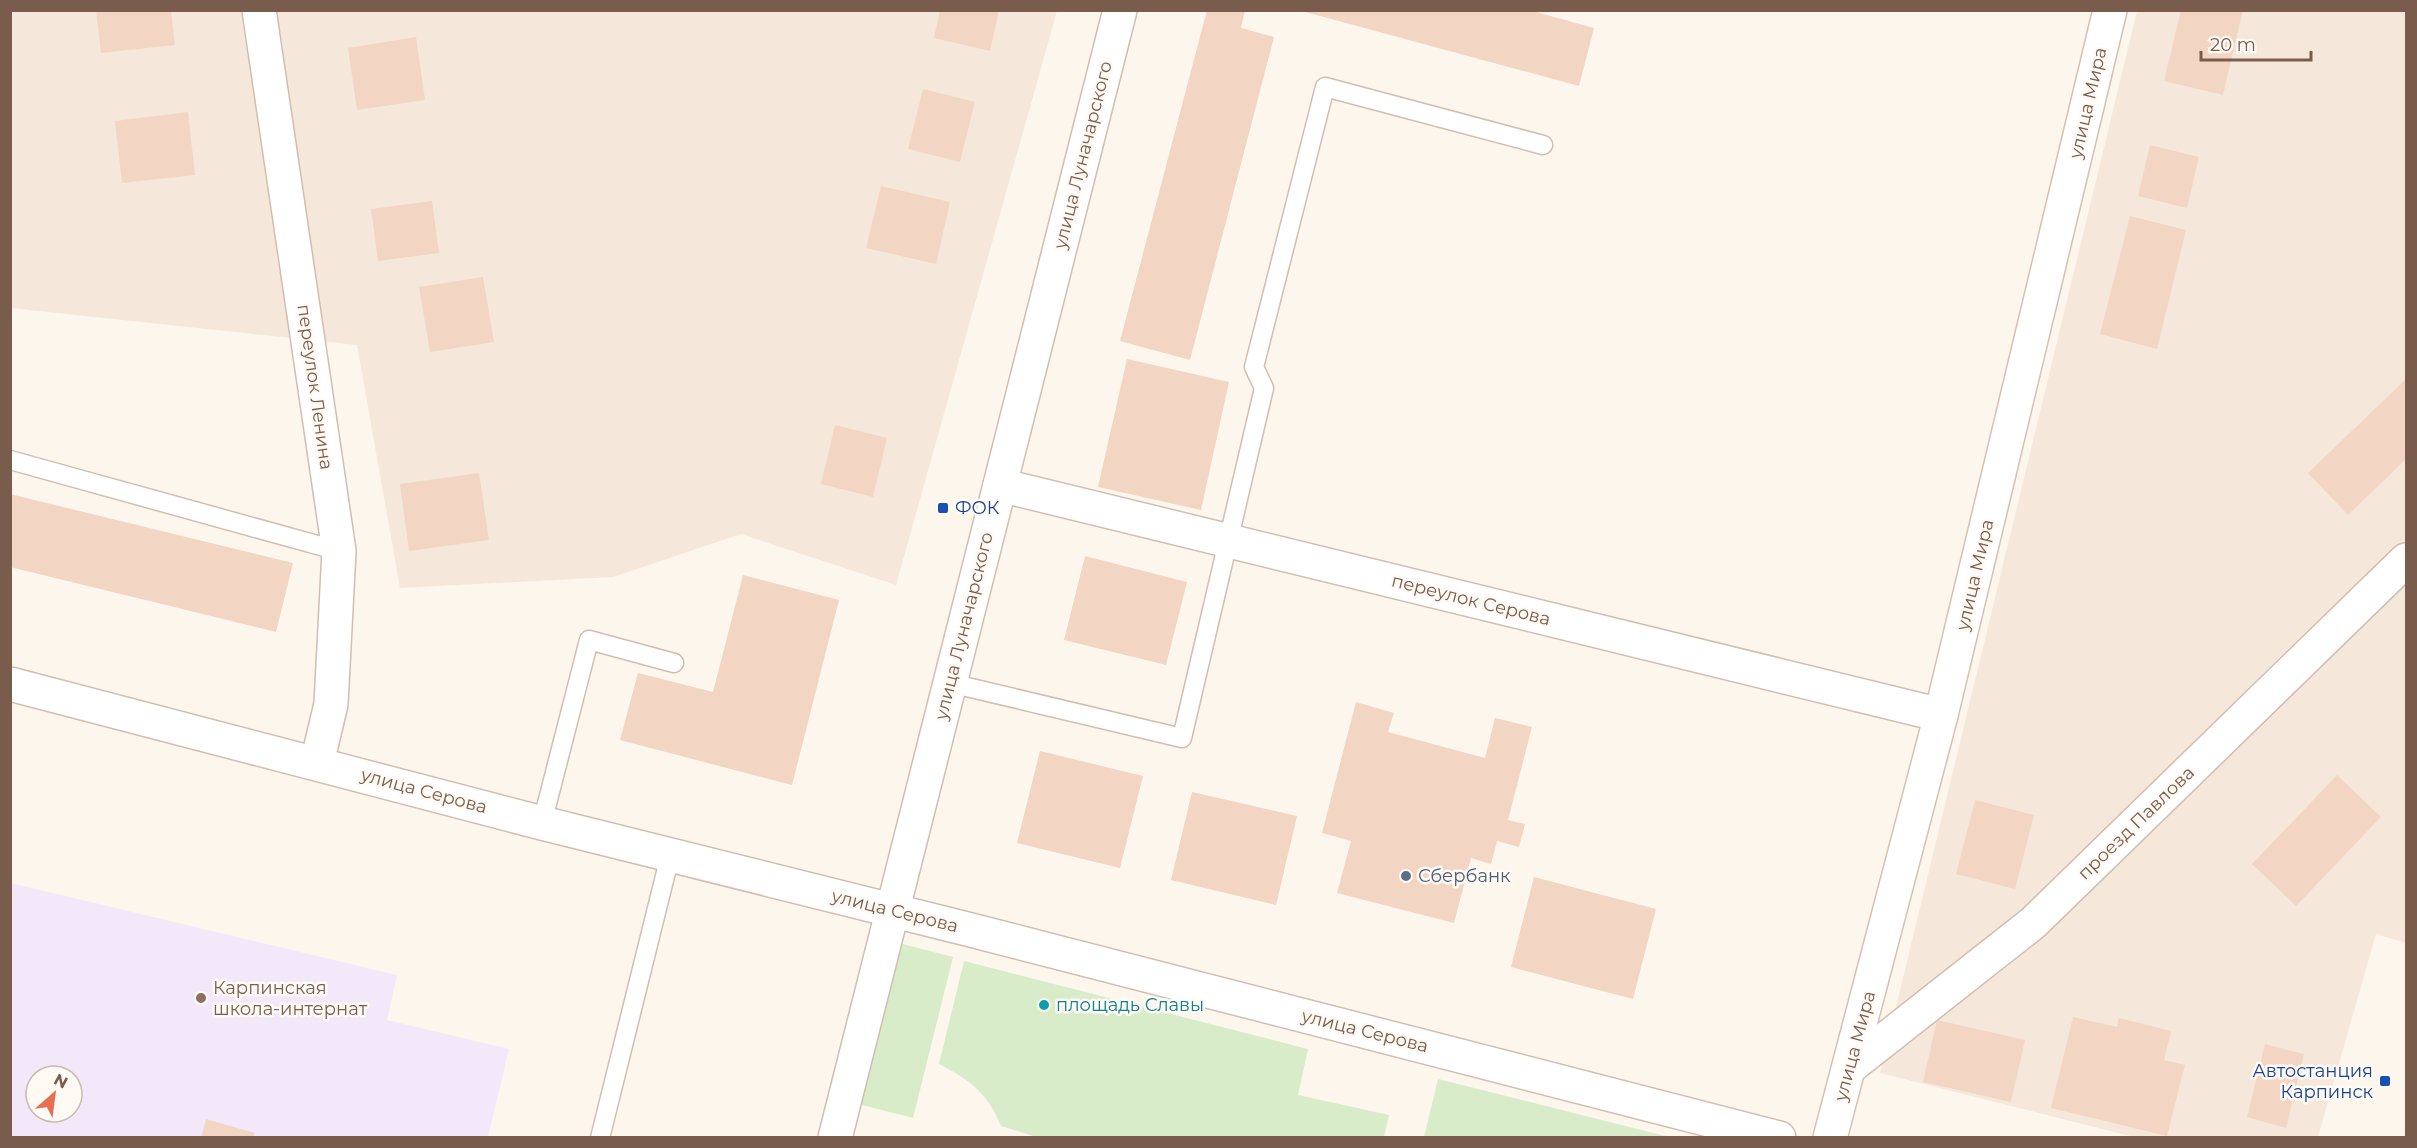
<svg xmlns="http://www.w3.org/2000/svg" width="2417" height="1148" font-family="Montserrat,sans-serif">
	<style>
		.residential { fill: #f5e8da }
		.education { fill: #f3e8fa; fill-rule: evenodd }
		.green { fill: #d8ecc9 }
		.building { fill: #f3d5c3 }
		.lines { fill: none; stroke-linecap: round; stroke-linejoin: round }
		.service-casing { stroke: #d1beb0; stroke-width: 21 }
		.minor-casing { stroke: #d1beb0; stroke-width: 36 }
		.tertiary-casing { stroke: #d1beb0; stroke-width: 36 }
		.secondary-casing { stroke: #d6c0b0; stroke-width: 36 }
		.service { stroke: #fff; stroke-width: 18 }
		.minor { stroke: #fff; stroke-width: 33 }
		.tertiary { stroke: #fff; stroke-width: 33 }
		.secondary { stroke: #fff; stroke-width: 33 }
		.transit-dot { fill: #1a4fb4; stroke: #fffaf3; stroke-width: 2 }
		.service-dot { fill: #5c6f8a; stroke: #fffaf3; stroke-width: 2 }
		.education-dot { fill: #8d6e63; stroke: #fffaf3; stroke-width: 2 }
		.culture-dot { fill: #0f9aa8; stroke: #fffaf3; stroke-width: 2 }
		.labels { text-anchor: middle; stroke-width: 5; stroke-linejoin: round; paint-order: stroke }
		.street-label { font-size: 18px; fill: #7a5c4d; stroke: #fffaf3 }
		.transit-label { font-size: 18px; fill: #164399; stroke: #fffaf3; text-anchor: start }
		.service-label { font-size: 18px; fill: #4e5e75; stroke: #fffaf3; text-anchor: start }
		.education-label { font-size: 18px; fill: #785e54; stroke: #fffaf3; text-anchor: start }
		.culture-label { font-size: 18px; fill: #0d838f; stroke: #fffaf3; text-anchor: start }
	</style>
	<rect width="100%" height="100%" fill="#fdf6ec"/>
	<g class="residential">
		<polygon points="11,11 1057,11 896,585 741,534 613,577 400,588 357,345 11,308"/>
		<polygon points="2137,11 2406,11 2406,943 2376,934 2318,1137 2134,1137 1880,1073"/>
	</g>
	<path class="education" d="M11 883 397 975 387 1020 509 1049 488 1137 11 1138ZM36 1076H72V1112H36Z"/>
	<g class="green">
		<polygon points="891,941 953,957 913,1118 850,1102"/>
		<path d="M964 961 1308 1049 1298 1095 1389 1115 1384 1137 1040 1138 1001 1126C987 1092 971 1081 939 1064Z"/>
		<polygon points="1438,1079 1669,1137 1424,1137"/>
	</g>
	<g class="building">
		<polygon points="96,10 171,10 175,45 101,53"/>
		<polygon points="940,10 999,10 990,51 934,38"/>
		<polygon points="1207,10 1245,10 1241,28 1274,37 1190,360 1120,341"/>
		<polygon points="1298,10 1529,10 1594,28 1579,86"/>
		<polygon points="2181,10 2243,10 2223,95 2164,81"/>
		<polygon points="416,37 425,100 357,110 348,48"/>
		<polygon points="923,89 975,102 960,162 908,149"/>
		<polygon points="188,112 195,175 122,183 115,121"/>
		<polygon points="2150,145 2199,157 2187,208 2138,196"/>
		<polygon points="881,186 950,202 936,264 866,248"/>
		<polygon points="432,201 439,253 378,261 371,209"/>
		<polygon points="2130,216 2186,230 2157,349 2100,334"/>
		<polygon points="483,277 494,342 430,352 419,287"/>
		<polygon points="1127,359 1229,382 1201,510 1098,487"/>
		<polygon points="2406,379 2406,459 2348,515 2308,473"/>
		<polygon points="835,425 887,438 873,497 821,484"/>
		<polygon points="479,473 489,540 409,551 400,484"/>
		<polygon points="10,494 293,563 276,632 10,567"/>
		<polygon points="1085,556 1187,582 1166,665 1064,640"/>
		<polygon points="743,575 839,600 792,785 620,740 638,673 713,692"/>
		<polygon points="1356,702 1394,713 1388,732 1485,758 1495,718 1532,727 1508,820 1525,824 1519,847 1497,841 1491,864 1471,858 1454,923 1337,893 1351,841 1322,833"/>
		<polygon points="1040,751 1143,776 1120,868 1017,843"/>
		<polygon points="2337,775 2381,817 2296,906 2252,864"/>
		<polygon points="1192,792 1297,816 1276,905 1171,880"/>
		<polygon points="1975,800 2034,815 2015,889 1956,874"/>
		<polygon points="1534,877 1656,909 1633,999 1511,967"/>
		<polygon points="2073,1017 2117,1027 2119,1018 2171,1031 2164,1060 2185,1065 2167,1136 2051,1108"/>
		<polygon points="1937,1020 2025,1040 2011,1102 1923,1082"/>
		<polygon points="2265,1044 2304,1054 2286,1128 2247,1117"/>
		<polygon points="206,1119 255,1133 253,1138 201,1138"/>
	</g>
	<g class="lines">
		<defs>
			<g id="service">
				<polyline points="10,460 339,551"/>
				<polyline points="950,683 1182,738 1264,388 1254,367 1325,87 1543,145"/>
				<polyline points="542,823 589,640 674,663"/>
				<polyline points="600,1138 670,856"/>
			</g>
			<g id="minor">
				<polyline points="259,10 339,551 331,704 317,763"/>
				<polyline points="1000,485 1941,715"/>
				<polyline points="1850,1067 2033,923 2406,560"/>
			</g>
			<g id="tertiary">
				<polyline points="10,684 542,823 967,929 1779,1138"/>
				<polyline points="835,1138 1120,10"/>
			</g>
			<polyline id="secondary" points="1830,1138 1941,715 2110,10"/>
		</defs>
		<use href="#service" class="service-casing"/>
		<use href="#minor" class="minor-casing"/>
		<use href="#tertiary" class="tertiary-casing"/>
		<use href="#secondary" class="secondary-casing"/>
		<use href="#service" class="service"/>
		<use href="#minor" class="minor"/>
		<use href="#tertiary" class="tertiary"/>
		<use href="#secondary" class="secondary"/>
	</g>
	<g class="transit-dot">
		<rect x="937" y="502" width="12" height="12" rx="3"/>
		<rect x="2379" y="1075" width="12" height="12" rx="3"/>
	</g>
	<circle class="service-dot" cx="1406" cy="876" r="6"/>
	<circle class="education-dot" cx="201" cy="998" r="6"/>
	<circle class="culture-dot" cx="1044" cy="1005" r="6"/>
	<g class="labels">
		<g class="street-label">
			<text transform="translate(2088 103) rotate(-77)" y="6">улица Мира</text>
			<text transform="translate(1083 155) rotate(-76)" y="6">улица Луначарского</text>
			<text transform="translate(315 387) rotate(82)" y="6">переулок Ленина</text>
			<text transform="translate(1975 575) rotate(-77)" y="6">улица Мира</text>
			<text transform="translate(1471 600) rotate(14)" y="6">переулок Серова</text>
			<text transform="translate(964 626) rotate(-76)" y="6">улица Луначарского</text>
			<text transform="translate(424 791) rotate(15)" y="6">улица Серова</text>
			<text transform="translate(2136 823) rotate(-44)" y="6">проезд Павлова</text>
			<text transform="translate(895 911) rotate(14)" y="6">улица Серова</text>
			<text transform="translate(1365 1031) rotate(14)" y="6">улица Серова</text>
			<text transform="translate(1855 1046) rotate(-75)" y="6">улица Мира</text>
		</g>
		<g class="transit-label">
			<text x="955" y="514">ФОК</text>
			<text x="2373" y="1077" text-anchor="end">Автостанция<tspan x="2373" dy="21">Карпинск</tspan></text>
		</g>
		<g class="service-label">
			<text x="1418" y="882">Сбербанк</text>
		</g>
		<g class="education-label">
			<text x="213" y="994">Карпинская<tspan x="213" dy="21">школа-интернат</tspan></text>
		</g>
		<g class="culture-label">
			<text x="1056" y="1011">площадь Славы</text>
		</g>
	</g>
	<rect width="2417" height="1148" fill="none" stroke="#7a5c4d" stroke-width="24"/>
	<g transform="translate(54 1094) rotate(28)"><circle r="28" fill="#fffaf3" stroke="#cabbb1" stroke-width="1.5"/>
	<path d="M0-4.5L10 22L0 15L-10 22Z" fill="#e76f51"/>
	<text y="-9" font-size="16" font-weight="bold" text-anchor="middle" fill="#7a5c4d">N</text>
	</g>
	<path d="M2201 51v9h110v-9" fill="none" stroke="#7a5c4d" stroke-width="3"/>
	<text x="2210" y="51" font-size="18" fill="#7a5c4d" stroke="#fffaf3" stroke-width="4.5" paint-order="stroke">20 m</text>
</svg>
